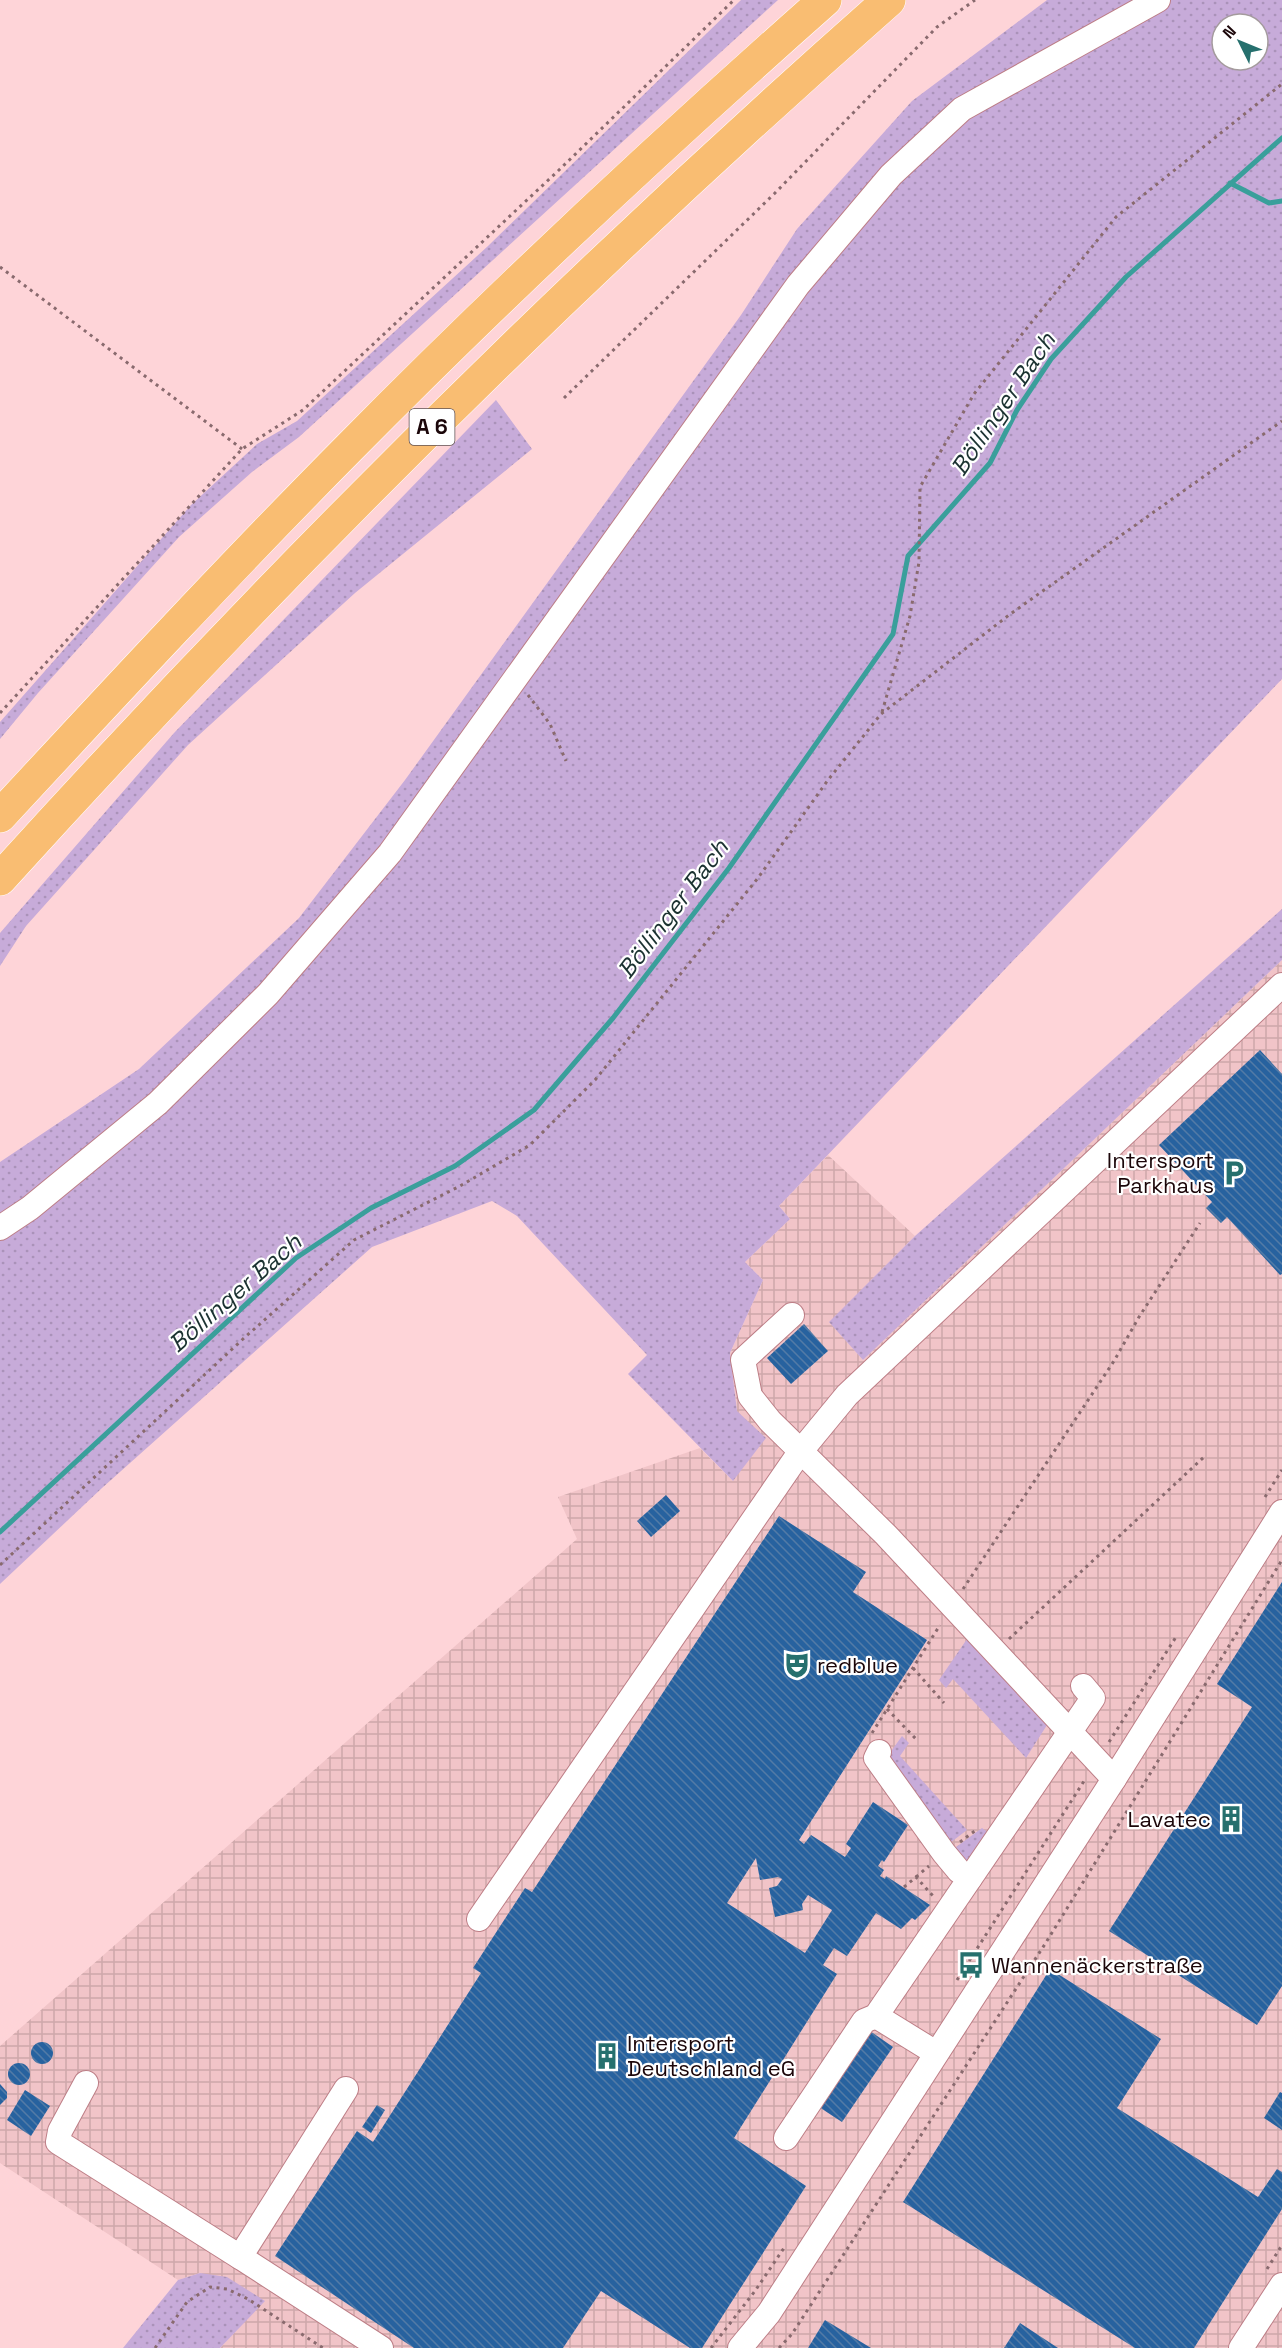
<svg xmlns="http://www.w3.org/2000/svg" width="1282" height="2348" font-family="'Space Grotesk',sans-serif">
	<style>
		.industrial { fill: url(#industrial-grid) }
		.grass { fill: url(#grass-dots); fill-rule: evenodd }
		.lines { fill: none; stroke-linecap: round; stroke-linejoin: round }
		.stream { stroke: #3a9f9b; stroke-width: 5 }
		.building { fill: url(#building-back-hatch); fill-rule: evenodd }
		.minor-casing { stroke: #bd7e86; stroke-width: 26 }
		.highway-casing { stroke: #fff; stroke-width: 34 }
		.path { stroke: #896a6e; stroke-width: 3; stroke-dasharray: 3 4.5; stroke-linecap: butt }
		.minor { stroke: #fff; stroke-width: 24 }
		.highway { stroke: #f9bd72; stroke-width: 33 }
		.labels { text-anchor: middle; stroke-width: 4.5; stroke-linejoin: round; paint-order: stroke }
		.shield { fill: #fff; stroke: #5f5153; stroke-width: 1.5 }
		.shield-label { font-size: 21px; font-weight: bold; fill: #1b0609 }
		.poi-label { font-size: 22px; fill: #1b0609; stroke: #fff; text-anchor: start }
		.water-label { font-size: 24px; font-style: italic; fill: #1b3231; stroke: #fff }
	</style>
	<defs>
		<pattern id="industrial-grid" width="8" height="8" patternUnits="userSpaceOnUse" patternTransform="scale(1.5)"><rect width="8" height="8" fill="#f1c4c8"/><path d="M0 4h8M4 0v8" fill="none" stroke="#cea7aa"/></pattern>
		<pattern id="grass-dots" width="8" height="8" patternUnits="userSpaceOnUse" patternTransform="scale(1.5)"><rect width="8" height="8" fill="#c7abd9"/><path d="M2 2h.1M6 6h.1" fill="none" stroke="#aa92b9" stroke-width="1.8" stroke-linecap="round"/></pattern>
		<pattern id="building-back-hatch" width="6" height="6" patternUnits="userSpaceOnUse" patternTransform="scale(1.5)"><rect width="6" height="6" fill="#27629f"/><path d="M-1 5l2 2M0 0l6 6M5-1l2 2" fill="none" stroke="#537ba6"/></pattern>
	</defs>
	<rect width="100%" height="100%" fill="#fed4d8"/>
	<polygon class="industrial" points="1282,960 1282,2348 220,2348 264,2301 200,2273 178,2280 0,2163 0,2046 577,1539 558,1497 700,1448 733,1481 737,1411 730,1353 763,1280 745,1262 790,1219 779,1206 828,1155 915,1236 830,1322 863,1360"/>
	<g class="grass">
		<polygon points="741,0 778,0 299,437 252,472 179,537 38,693 0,739 0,722 191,505 257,444 297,421 488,246"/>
		<path d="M1047 0H1282V679L779 1206 790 1219 745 1262 763 1280 730 1353 737 1411 766 1438 733 1481 628 1374 647 1355 517 1216 492 1201 372 1247 102 1488 0 1584V1162L139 1069 299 918 405 780 631 467 741 315 797 229 912 101ZM1222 24H1258V60H1222Z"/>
		<polygon points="496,400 532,449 355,593 188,745 26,926 0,966 0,933 174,733"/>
		<polygon points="1282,909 1282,960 863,1360 829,1322 915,1236"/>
		<polygon points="967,1639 1047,1725 1026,1758 953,1679 946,1688 939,1680"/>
		<polygon points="902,1736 909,1743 900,1756 967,1830 950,1843 887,1757"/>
		<polygon points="982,1828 990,1834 972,1862 963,1860 952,1850"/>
		<polygon points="200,2273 227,2277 265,2301 220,2348 123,2348 178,2280"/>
	</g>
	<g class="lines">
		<g class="stream">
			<polyline points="1230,183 1269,203 1282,201"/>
			<polyline points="0,1532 296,1258 371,1208 455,1166 534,1110 613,1018 729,868 893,634 908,556 990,463 1017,410 1051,359 1126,277 1282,138"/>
		</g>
	</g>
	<g class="building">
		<polygon points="1260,1050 1282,1074 1282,1274 1280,1275 1227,1217 1221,1223 1206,1208 1212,1202 1159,1145"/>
		<polygon points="804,1324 828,1351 791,1384 767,1358"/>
		<polygon points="666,1495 680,1511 651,1537 637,1521"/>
		<path d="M779 1516 866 1572 853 1592 927 1640 799 1840 804 1844 811 1835 845 1857 851 1848 846 1844 873 1802 908 1825 884 1862 882 1860 878 1866 884 1870 880 1876 885 1879 886 1876 930 1905 915 1920 912 1918 901 1929 876 1913 847 1956 834 1948 823 1965 837 1974 734 2138 806 2186 702 2348H690L601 2291 563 2348H414L275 2256 357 2131 373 2142 481 1973 473 1968 525 1888 532 1892ZM756 1858 760 1880 778 1877 782 1879 777 1886 769 1888 775 1917 803 1910 802 1904 808 1895 832 1910 805 1953 727 1903Z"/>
		<polygon points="1282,1582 1282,1986 1257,2025 1109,1931 1252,1707 1217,1684"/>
		<polygon points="1050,1969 1161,2039 1117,2108 1258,2197 1277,2169 1282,2172 1282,2209 1194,2348 1135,2348 903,2202"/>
		<polygon points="870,2031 893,2047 842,2122 819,2107"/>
		<circle cx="42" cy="2053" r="11"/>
		<circle cx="19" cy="2074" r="11"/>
		<polygon points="0,2084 7,2092 7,2098 0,2105"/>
		<polygon points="25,2090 50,2106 31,2136 7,2120"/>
		<polygon points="1280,2092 1282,2093 1282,2130 1264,2118"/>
		<polygon points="377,2105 385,2110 371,2133 362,2127"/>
		<polygon points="825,2320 871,2348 808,2348"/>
		<polygon points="1020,2323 1058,2348 1004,2348"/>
	</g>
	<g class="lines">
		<defs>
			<g id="minor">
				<polyline points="0,1228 30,1208 158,1103 268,994 390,853 798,285 891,175 962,109 1158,0"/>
				<polyline points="792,1315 743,1360 750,1396 770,1421 886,1535 1114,1779"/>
				<polyline points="879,1752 876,1758 944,1853 959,1871 970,1878"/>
				<polyline points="479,1919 800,1452 847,1395 1282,985"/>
				<polyline points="876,2016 936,2053"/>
				<polyline points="86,2083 60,2131 58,2142 240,2257"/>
				<polyline points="346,2089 240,2257 381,2348"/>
				<polyline points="786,2138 864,2021 876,2016 1093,1698 1083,1686"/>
				<polyline points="740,2348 769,2313 822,2231 1114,1779 1282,1512"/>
				<polyline points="1241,2348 1282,2285"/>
			</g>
			<g id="highway">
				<path d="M0 816C115 692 230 568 349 448 502 293 662 144 825 0"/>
				<path d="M0 879C280 570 576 276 889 0"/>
			</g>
		</defs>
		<use href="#minor" class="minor-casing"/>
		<use href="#highway" class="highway-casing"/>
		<g class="path">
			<polyline points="0,267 242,449"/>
			<polyline points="564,398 775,193 937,27 975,0"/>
			<polyline points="528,695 550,724 566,761"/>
			<polyline points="882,712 910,616 919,562 920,487 974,394 1116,217 1282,84"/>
			<polyline points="0,713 242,449 303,410 559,170 734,0"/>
			<polyline points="1265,1497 1282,1470"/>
			<polyline points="0,1565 243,1339 354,1240 460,1186 530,1145 595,1080 758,878 828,780 881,714 1009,615 1282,421"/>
			<polyline points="963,1589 1114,1361 1139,1317 1200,1223"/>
			<polyline points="1009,1639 1205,1456"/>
			<polyline points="913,1668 944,1703"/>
			<polyline points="887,1709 917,1740"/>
			<polyline points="872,1733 940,1625"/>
			<polyline points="1109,1742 1176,1637"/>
			<polyline points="960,1842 976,1830"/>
			<polyline points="916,1877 929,1866"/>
			<polyline points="904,1887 916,1877 933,1896"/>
			<polyline points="957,1980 1086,1778"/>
			<polyline points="1267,2269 1282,2245"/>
			<polyline points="155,2348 187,2302 210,2287 227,2289 248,2299 323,2348"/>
			<polyline points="711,2348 755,2291 784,2248"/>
			<polyline points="779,2348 792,2334 1045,1944 1282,1560"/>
		</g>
		<use href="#minor" class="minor"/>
		<use href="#highway" class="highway"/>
	</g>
	<defs>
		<symbol id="parking-bare" viewBox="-9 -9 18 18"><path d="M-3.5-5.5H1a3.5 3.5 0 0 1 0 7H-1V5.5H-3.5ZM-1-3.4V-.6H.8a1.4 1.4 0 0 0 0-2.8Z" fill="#26706e" stroke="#fff" stroke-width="2.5" paint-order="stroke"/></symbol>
		<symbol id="theatre-bare" viewBox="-9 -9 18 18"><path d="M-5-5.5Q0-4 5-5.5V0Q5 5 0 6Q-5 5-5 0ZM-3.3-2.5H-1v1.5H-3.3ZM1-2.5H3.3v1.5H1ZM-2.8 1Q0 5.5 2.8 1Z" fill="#26706e" stroke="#fff" stroke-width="2.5" paint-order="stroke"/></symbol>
		<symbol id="building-bare" viewBox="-9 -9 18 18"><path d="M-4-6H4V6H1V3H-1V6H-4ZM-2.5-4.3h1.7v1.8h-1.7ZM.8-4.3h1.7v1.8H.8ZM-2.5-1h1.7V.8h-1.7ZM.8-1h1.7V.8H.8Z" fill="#26706e" stroke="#fff" stroke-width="2.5" paint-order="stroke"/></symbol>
		<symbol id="bus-bare" viewBox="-9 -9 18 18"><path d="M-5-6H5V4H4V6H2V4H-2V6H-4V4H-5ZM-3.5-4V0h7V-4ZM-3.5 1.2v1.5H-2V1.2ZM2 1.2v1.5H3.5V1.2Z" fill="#26706e" stroke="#fff" stroke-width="2.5" paint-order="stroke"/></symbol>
	</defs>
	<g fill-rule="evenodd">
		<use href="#parking-bare" x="1215" y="1154" width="38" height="38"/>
		<use href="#theatre-bare" x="778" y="1646" width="38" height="38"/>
		<use href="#building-bare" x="1212" y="1800" width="38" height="38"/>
		<use href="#bus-bare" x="952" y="1946" width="38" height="38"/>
		<use href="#building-bare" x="588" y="2037" width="38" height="38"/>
	</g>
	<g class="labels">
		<rect class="shield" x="409.5" y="409" width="45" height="36" rx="4.5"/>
		<g class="shield-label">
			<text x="432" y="434">A 6</text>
		</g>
		<g class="poi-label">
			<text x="1214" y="1168" text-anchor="end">Intersport<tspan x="1214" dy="25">Parkhaus</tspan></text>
			<text x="817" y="1673">redblue</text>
			<text x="1211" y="1827" text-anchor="end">Lavatec</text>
			<text x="991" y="1973">Wannenäckerstraße</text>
			<text x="627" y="2051">Intersport<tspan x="627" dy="25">Deutschland eG</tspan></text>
		</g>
		<g class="water-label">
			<text transform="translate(1003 404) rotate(-56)" y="8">Böllinger Bach</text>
			<text transform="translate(673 909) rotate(-53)" y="8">Böllinger Bach</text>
			<text transform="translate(235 1293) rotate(-41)" y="8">Böllinger Bach</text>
		</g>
	</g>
	<g transform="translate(1240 42) rotate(313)"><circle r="28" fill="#ffffff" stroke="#a49b9d" stroke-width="1.5"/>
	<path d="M0-4.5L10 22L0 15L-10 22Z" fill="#26706e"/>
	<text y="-9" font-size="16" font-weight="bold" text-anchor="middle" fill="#1b0609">N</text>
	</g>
</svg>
